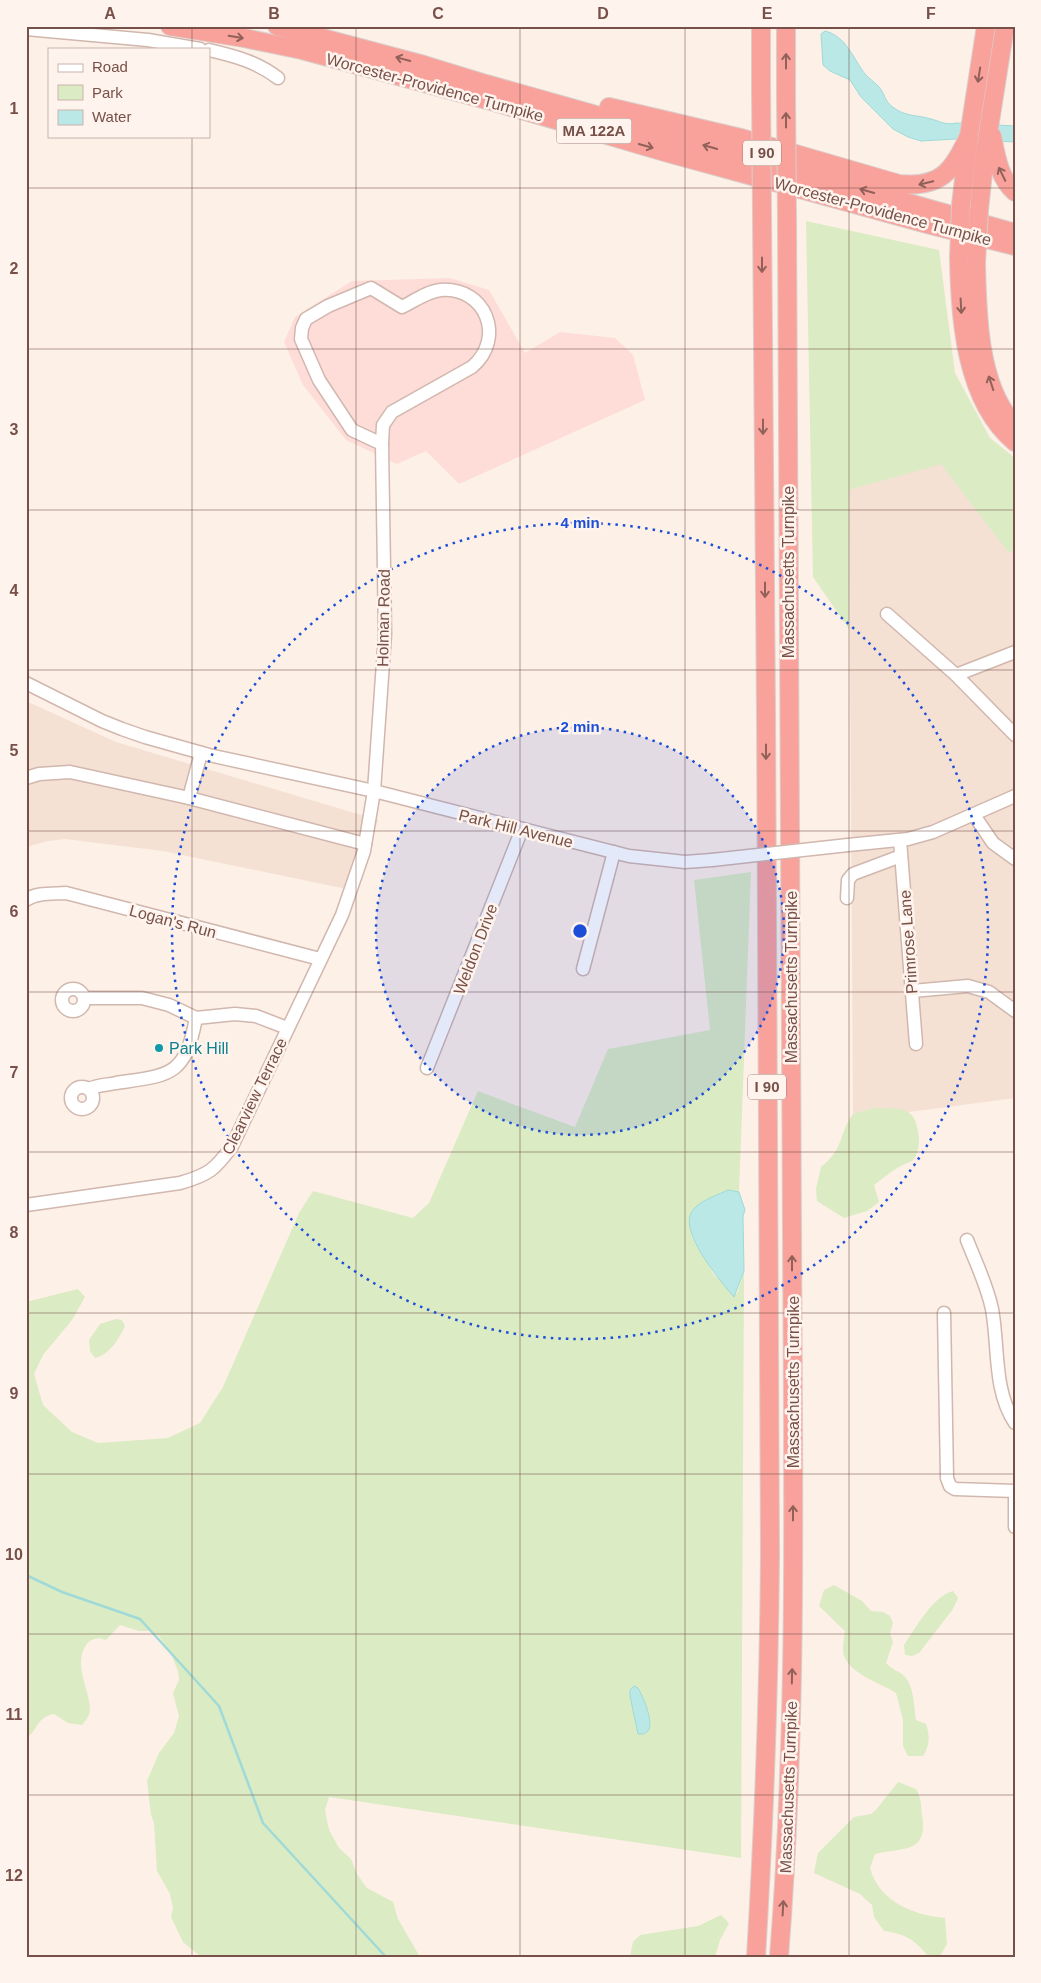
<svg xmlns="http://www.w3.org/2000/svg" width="1041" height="1983" font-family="Arial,sans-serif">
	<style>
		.residential { fill: #f5e0d4 }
		.commercial { fill: #feddd9 }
		.green { fill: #dbebc3 }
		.water { fill: #b9e8e6; stroke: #9fdad8 }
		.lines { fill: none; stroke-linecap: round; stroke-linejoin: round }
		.stream { stroke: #9fdad8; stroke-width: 2.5 }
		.minor-casing { stroke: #d1b7ae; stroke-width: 15 }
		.highway-casing { stroke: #d9cecc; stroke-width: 20 }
		.minor { stroke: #fff; stroke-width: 12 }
		.highway { stroke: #f9a29b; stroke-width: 18 }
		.minor-bridge-casing { stroke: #d1b7ae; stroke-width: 15; stroke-linecap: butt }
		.highway-bridge-casing { stroke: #d9cecc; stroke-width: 20; stroke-linecap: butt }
		.minor-bridge { stroke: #fff; stroke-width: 12 }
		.highway-bridge { stroke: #f9a29b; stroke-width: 18 }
		.oneway { stroke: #916159 }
		.grid { fill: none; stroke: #775149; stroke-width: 1; stroke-opacity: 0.55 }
		.ring { fill: none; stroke: #1d4ed8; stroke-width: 2.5; stroke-dasharray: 2.5 5 }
		.culture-dot { fill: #0f9aa8; stroke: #fff4ed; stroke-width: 2 }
		.labels { text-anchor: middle; stroke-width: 5; stroke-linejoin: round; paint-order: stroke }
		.shield { fill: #fff4ed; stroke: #a0827a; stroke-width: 1 }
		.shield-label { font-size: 15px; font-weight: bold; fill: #775149 }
		.street-label { font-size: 16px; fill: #775149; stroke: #fff4ed }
		.culture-label { font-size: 16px; fill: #0d838f; stroke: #fff4ed; text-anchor: start }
		.centre { fill: #1d4ed8; stroke: #fff4ed; stroke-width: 2.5 }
		.ring-label { font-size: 15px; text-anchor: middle; font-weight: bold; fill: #1d4ed8; stroke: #fff4ed; stroke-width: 5; stroke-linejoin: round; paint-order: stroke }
		.neatline { fill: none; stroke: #775149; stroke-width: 2 }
		.grid-label { font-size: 16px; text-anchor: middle; font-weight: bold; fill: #775149 }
	</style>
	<rect width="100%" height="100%" fill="#fdf0e6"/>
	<g class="residential">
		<polygon points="941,463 1008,552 1015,551 1015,1098 909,1112 891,1108 873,1108 853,1114 849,490"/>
		<polygon points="26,701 116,742 378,820 356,891 163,851 65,839 48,841 26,847"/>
	</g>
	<polygon class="commercial" points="450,278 489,290 525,353 560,332 615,338 633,355 645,400 459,484 426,451 397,464 346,440 303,385 284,342 295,317 352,281"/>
	<g class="green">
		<polygon points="806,221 939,250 955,373 990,438 1015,458 1015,551 1008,552 941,464 849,490 849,629 813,577"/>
		<path d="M751 872 739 1192 728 1190 691 1235 714 1275 737 1294 744 1271 741 1858 329 1797 325 1810 329 1830 339 1848 351 1859 357 1874 367 1888 393 1902 398 1919 420 1957 200 1956 183 1942 171 1917 173 1908 170 1894 157 1871 154 1823 151 1815 147 1781 159 1753 174 1733 179 1716 173 1693 179 1680 178 1671 172 1656 159 1636 150 1631H139L120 1625 106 1640C98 1637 91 1638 86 1645 73 1665 89 1688 90 1709 90 1716 86 1720 82 1725L68 1723 54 1714C35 1718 39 1730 26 1738V1302L78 1289 85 1297 72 1320 43 1355 34 1374 43 1405 72 1432 98 1443 168 1438 200 1423 223 1387 299 1213 313 1191 413 1218 429 1203 478 1091 575 1127 608 1049 710 1030 694 880Z"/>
		<path d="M873 1108C902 1108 916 1105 919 1138 919 1145 918 1155 913 1160 909 1163 903 1164 899 1167 890 1172 882 1179 874 1185L879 1202 867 1211 844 1218 817 1201 816 1189 821 1167C845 1148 838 1135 853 1114Z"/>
		<path d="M116 1319 122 1320 125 1326C119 1339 109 1355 95 1358L90 1351 89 1340 100 1324Z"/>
		<path d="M834 1585 862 1601 871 1611 883 1612 890 1616 893 1623 890 1633 893 1642 886 1663C892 1670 900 1671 905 1677 914 1687 914 1707 916 1720L926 1724C930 1736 930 1745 923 1756H908L903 1746V1720L896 1693C879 1682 853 1676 844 1656 842 1650 844 1638 845 1631L819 1606 824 1590Z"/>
		<path d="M953 1591 958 1598 953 1609 919 1653 912 1656 905 1655 904 1645C915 1629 933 1596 953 1591Z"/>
		<path d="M898 1782 916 1789C921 1797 921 1805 922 1815 928 1854 904 1847 875 1854L870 1868C879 1902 914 1915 945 1918L947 1944 940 1956 929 1957C915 1940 906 1934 884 1931L874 1917 872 1905 860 1894 814 1873 818 1853 854 1817 871 1814 876 1810Z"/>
		<polygon points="721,1915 729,1923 720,1940 715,1957 630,1957 633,1942 640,1935 698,1926"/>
	</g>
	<g class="water">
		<path d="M825 31C846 36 853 58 865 74 869 79 875 82 879 87 886 95 883 100 894 108 905 116 915 115 927 118 938 120 945 126 956 123L1015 126V142L956 139 921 141 908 137 893 129 861 97 850 80 830 71 823 65 821 34Z"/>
		<path d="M728 1190 739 1192 745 1210 743 1216 744 1271 734 1297C721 1282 684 1238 690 1216 694 1202 716 1196 728 1190Z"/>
		<path d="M634 1686 638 1688C643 1697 662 1737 638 1734L630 1696V1690Z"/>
	</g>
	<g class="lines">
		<polyline class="stream" points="26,1575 62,1592 140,1619 219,1706 263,1823 386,1957"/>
		<defs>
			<g id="minor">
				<polyline points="26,29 148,40 200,49"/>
				<path d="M209 50C235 56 257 62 278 78"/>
				<path d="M371 288 402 307C414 301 428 291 441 290 486 287 506 338 472 367L392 412 383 425 382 444 352 430 319 380 301 339 302 328 306 319 328 306Z"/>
				<polyline points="887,614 956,675 1015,735"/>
				<polyline points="956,675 1015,652"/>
				<polyline points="26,683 102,721 122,729 145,737 209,755 374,791 629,856 685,862 712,860"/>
				<polyline points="201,753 189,798 365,844"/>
				<polyline points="26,778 39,774 70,772 189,798"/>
				<polyline points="974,815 993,843 1015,859"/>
				<polyline points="900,840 916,1044"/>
				<polyline points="848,845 908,839 933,832 1015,796"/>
				<polyline points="847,898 848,880 853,874 901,856"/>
				<path d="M26 900C37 892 53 894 66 893L320 959"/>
				<polyline points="583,969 614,852"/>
				<circle cx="73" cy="1000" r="11"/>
				<polyline points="912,991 968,986 989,992 1015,1011"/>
				<polyline points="84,998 142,998 169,1005 196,1018 235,1014 256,1016 287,1028"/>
				<polyline points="427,1068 522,829"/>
				<circle cx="82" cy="1098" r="11"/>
				<path d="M89 1089C97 1085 107 1085 116 1083 170 1075 185 1077 196 1018"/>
				<path d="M26 1205 180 1183C208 1175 215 1170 232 1146L342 915 364 851 374 791 385 634 382 444"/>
				<path d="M967 1240C976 1263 987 1285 992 1309 999 1347 993 1390 1015 1423"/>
				<polyline points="944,1313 947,1478 950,1486 955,1489 1015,1491"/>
				<polyline points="1015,1498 1015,1527"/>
			</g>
			<g id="highway">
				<polyline points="170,26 244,38 302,50 491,101 668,153 931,225 1015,246"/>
				<polyline points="277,26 424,65 486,84 1015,233"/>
				<polyline points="761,26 761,90"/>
				<polyline points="786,26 786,97"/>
				<path d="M609 107 741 138 899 184C942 188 952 171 969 136"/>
				<path d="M992 136C996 156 999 178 1015 192"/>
				<polyline points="961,205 969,136 986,26"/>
				<polyline points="979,210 985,153 1005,26"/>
				<path d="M959 257C960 317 965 401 1015 442"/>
				<path d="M976 263C977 312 978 388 1015 425"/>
				<path d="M756 1957C764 1823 769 1689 770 1555L766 711 762 216"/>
				<path d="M779 1957C798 1716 793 1474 792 1233 791 896 788 558 787 221"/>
			</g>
		</defs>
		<use href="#minor" class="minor-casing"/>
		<use href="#highway" class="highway-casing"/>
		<use href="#minor" class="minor"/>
		<use href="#highway" class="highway"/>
		<defs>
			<polyline id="minor-bridge" points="712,860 848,845"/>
			<g id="highway-bridge">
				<polyline points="761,90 762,216"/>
				<polyline points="786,97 787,221"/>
				<polyline points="959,257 961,205"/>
				<polyline points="976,263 979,210"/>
			</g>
		</defs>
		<use href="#minor-bridge" class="minor-bridge-casing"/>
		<use href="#highway-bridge" class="highway-bridge-casing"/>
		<use href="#minor-bridge" class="minor-bridge"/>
		<use href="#highway-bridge" class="highway-bridge"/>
	</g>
	<defs><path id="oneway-shaft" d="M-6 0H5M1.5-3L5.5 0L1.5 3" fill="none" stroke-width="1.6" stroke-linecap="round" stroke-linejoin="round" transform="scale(1.25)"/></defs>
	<g class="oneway">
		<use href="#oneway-shaft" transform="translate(236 37) rotate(9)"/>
		<use href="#oneway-shaft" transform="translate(403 59) rotate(-165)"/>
		<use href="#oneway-shaft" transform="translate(786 61) rotate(-90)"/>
		<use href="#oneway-shaft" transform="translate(979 75) rotate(99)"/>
		<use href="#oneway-shaft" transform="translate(786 120) rotate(-90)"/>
		<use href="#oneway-shaft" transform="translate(646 146) rotate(16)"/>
		<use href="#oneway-shaft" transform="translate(710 147) rotate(-164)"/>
		<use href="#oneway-shaft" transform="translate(1002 174) rotate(-116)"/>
		<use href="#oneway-shaft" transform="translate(926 183) rotate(166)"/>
		<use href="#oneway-shaft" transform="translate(867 191) rotate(-164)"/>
		<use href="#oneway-shaft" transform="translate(762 265) rotate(90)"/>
		<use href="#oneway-shaft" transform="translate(961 306) rotate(87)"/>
		<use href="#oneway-shaft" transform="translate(991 383) rotate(-108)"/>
		<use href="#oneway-shaft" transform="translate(763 427) rotate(90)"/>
		<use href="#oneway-shaft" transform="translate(765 590) rotate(90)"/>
		<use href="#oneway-shaft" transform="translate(766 752) rotate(90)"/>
		<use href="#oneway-shaft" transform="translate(792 1263) rotate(-90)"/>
		<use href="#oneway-shaft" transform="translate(793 1513) rotate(-90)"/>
		<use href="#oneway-shaft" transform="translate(792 1676) rotate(-89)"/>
		<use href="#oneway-shaft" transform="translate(783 1908) rotate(-87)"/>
	</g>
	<path class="grid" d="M192 26V49M356 26V1957M520 26V1957M685 26V1957M849 26V1957M192 136V1957M26 188H1015M26 349H1015M26 510H1015M26 670H1015M26 831H1015M26 992H1015M26 1152H1015M26 1313H1015M26 1474H1015M26 1634H1015M26 1795H1015"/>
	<circle cx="580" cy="931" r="204" fill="#1d4ed8" fill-opacity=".12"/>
	<g class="ring">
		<circle cx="580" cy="931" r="204"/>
		<circle cx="580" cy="931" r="408"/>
	</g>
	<circle class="culture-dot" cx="159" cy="1048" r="5"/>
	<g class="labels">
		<g class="shield">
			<rect x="556.5" y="118.5" width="75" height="25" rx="4"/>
			<rect x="743" y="140.5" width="38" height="25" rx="4"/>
			<rect x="748" y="1074.5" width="38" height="25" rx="4"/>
		</g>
		<g class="shield-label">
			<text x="594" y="136">MA 122A</text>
			<text x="762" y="158">I 90</text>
			<text x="767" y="1092">I 90</text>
		</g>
		<g class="street-label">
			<text transform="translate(435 87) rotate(15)" y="6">Worcester-Providence Turnpike</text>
			<text transform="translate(883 211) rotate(15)" y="6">Worcester-Providence Turnpike</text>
			<text transform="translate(788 572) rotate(-90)" y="6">Massachusetts Turnpike</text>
			<text transform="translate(383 618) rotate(-89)" y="6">Holman Road</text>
			<text transform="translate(516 828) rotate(14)" y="6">Park Hill Avenue</text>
			<text transform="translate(173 921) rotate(15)" y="6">Logan's Run</text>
			<text transform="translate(908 942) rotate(-94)" y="6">Primrose Lane</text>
			<text transform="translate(475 949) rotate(-69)" y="6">Weldon Drive</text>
			<text transform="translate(791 977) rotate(-90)" y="6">Massachusetts Turnpike</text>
			<text transform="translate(254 1096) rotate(-64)" y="6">Clearview Terrace</text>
			<text transform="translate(793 1382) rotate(-90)" y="6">Massachusetts Turnpike</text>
			<text transform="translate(788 1787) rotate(-88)" y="6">Massachusetts Turnpike</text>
		</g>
		<g class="culture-label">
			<text x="169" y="1054">Park Hill</text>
		</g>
	</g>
	<circle cx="580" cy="931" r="8" class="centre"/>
	<g class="ring-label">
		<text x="580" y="528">4 min</text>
		<text x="580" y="732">2 min</text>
	</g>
	<rect width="1041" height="1983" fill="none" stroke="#fff4ed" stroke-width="55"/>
	<rect x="48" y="48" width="162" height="90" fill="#fff4ed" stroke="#c9b3ab"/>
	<rect x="58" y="64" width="25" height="8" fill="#ffffff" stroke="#c9b3ab"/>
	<text x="92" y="72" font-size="15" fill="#775149">Road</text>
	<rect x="58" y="85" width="25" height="15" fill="#dbebc3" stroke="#c9b3ab"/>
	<text x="92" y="98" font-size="15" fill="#775149">Park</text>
	<rect x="58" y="110" width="25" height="15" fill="#b9e8e6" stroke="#c9b3ab"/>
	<text x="92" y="122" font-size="15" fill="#775149">Water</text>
	<rect x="28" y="28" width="986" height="1928" class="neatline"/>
	<g class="grid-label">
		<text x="110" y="19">A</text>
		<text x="274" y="19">B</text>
		<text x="438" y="19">C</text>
		<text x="603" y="19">D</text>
		<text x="767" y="19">E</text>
		<text x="931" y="19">F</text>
		<text x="14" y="114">1</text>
		<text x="14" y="274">2</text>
		<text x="14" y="435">3</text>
		<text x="14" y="596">4</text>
		<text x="14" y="756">5</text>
		<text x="14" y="917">6</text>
		<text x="14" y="1078">7</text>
		<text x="14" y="1238">8</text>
		<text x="14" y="1399">9</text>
		<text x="14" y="1560">10</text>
		<text x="14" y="1720">11</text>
		<text x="14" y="1881">12</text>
	</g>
</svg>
